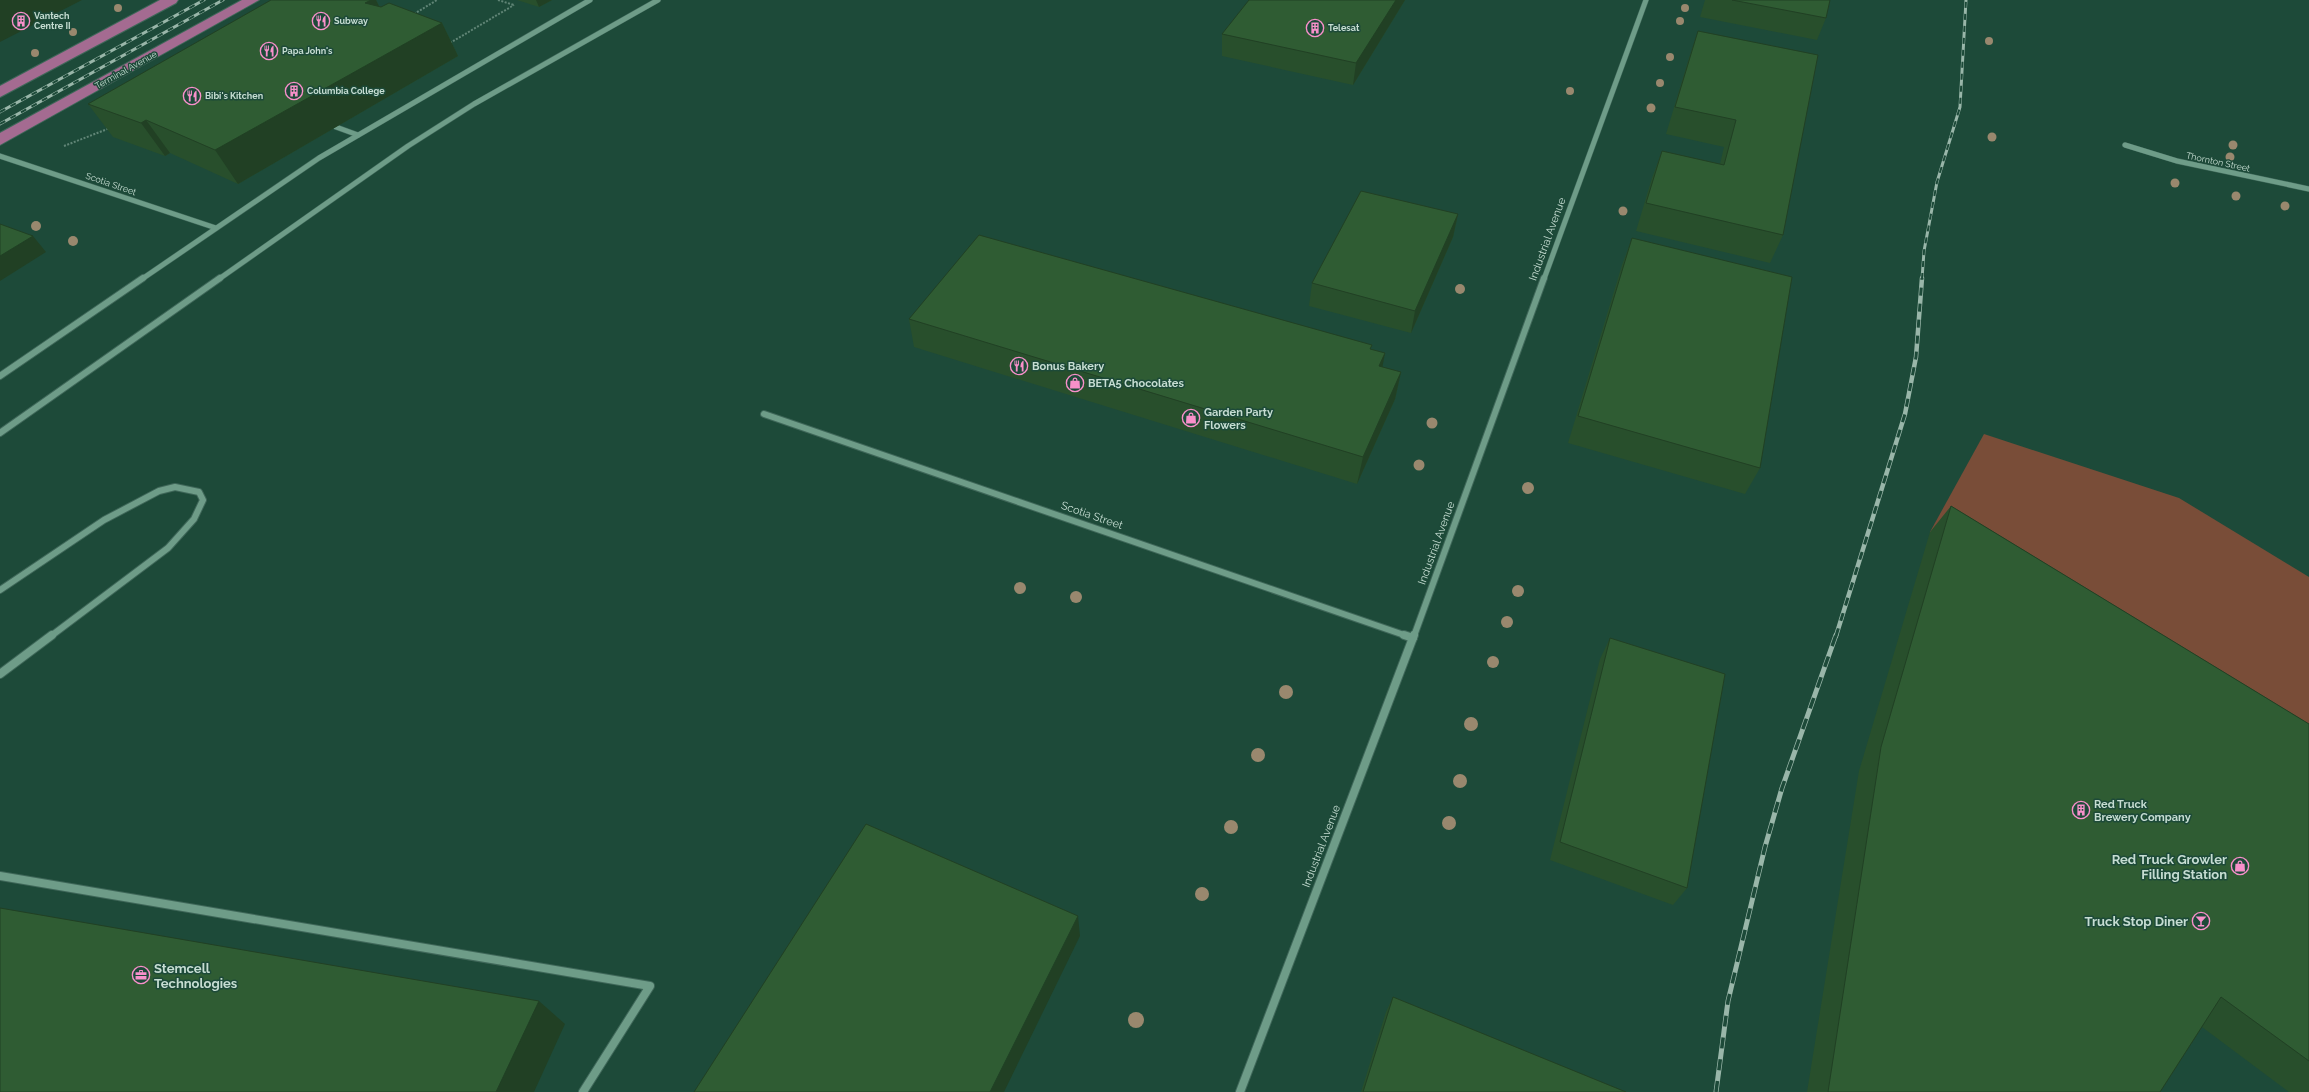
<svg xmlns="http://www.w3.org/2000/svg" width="2309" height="1092" font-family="Raleway,sans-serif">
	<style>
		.green { fill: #794d38 }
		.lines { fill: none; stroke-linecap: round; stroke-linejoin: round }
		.minor-far2-casing { stroke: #3f6759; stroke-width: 6 }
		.minor-far1-casing { stroke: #3f6759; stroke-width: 8 }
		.minor-casing { stroke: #3f6759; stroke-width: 10 }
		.major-casing { stroke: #3f6759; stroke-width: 2 }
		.path { stroke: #608576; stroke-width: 2; stroke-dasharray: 2 1.5; stroke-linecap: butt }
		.minor-far2 { stroke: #6e9c88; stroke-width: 5 }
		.minor-far1 { stroke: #6e9c88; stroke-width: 6 }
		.minor { stroke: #6e9c88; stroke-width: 8 }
		.major { fill: #a46b91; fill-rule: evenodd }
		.rail-far2-casing { stroke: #99b6a9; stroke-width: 3 }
		.rail-far1-casing { stroke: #99b6a9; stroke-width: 4.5 }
		.rail-casing { stroke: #99b6a9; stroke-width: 5 }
		.rail-far2 { stroke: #1d4a39; stroke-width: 2; stroke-dasharray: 6; stroke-linecap: butt }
		.rail-far1 { stroke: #1d4a39; stroke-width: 3; stroke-dasharray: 8; stroke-linecap: butt }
		.rail { stroke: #1d4a39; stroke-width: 3.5; stroke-dasharray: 11; stroke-linecap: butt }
		.tree { fill: #99886e }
		.wall { fill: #284f2c }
		.shaded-wall { fill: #214024 }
		.building { fill: #2f5c33; stroke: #214024 }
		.labels { text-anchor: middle; stroke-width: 3; stroke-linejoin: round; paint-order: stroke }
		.far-poi-label { font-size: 9px; font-weight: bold; fill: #c6ddd2; stroke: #1d4a39; text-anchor: start }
		.far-street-label { font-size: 9px; fill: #c6ddd2; stroke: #1d4a39 }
		.street-label { font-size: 11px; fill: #c6ddd2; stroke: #1d4a39 }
		.poi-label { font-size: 11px; font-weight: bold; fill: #c6ddd2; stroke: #1d4a39; text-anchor: start }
		.near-poi-label { font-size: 13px; font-weight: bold; fill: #c6ddd2; stroke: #1d4a39; text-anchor: end }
	</style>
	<rect width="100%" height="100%" fill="#1d4a39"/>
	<polygon class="green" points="1984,434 2179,498 2309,577 2309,769 1930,532"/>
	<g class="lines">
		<defs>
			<g id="minor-far2">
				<polyline points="336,127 358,135"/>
				<polyline points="2125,145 2177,161 2309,189"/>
				<polyline points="0,156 216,228"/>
				<polyline points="142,279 319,158 590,0"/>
				<polyline points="219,279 408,146 474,104 658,0"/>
				<polyline points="1544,279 1646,0"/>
			</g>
			<g id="minor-far1">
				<polyline points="0,376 143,278"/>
				<polyline points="764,414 1407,636"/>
				<polyline points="0,433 220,278"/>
				<polyline points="0,590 104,520 159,491 175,487 199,492 203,500 194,519 168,548 51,636"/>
				<polyline points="1414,636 1544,278"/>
			</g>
			<g id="minor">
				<polyline points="1404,635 1413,638"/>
				<polyline points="0,674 52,635"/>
				<polyline points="0,876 650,986 583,1092"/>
				<polyline points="1240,1092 1414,635"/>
			</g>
			<g id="major">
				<polygon points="160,0 178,0 176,3 0,97 0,86"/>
				<polygon points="242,0 259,0 0,145 0,133"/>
			</g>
		</defs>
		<use href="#minor-far2" class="minor-far2-casing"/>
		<use href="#minor-far1" class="minor-far1-casing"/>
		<use href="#minor" class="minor-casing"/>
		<use href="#major" class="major-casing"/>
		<g class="path">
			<polyline points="498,0 514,5"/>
			<polyline points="414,14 437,0"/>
			<polyline points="450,43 514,5"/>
			<polyline points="64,146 110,128"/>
		</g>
		<use href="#minor-far2" class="minor-far2"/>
		<use href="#minor-far1" class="minor-far1"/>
		<use href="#minor" class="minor"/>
		<use href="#major" class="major"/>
		<defs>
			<g id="rail-far2">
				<polyline points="0,112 204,0"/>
				<polyline points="0,124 223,0"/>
				<polyline points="1922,279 1924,251 1937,182 1960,107 1966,0"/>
			</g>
			<polyline id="rail-far1" points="1836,636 1905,414 1916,357 1922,278"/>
			<polyline id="rail" points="1716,1092 1728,1001 1765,847 1782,788 1836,635"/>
		</defs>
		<use href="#rail-far2" class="rail-far2-casing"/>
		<use href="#rail-far1" class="rail-far1-casing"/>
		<use href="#rail" class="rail-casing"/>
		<use href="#rail-far2" class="rail-far2"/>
		<use href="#rail-far1" class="rail-far1"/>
		<use href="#rail" class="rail"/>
	</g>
	<g class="tree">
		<circle cx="118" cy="8" r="4"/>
		<circle cx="1685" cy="8" r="4"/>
		<circle cx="1680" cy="21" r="4"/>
		<circle cx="73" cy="32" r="4"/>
		<circle cx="1989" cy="41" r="4"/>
		<circle cx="35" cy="53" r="4"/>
		<circle cx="1670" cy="57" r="4"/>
		<circle cx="1660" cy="83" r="4"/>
		<circle cx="1570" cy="91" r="4"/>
		<circle cx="1651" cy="108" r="4.5"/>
		<circle cx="1992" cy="137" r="4.5"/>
		<circle cx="2233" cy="145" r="4.5"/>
		<circle cx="2230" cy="157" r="4.5"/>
		<circle cx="2175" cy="183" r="4.5"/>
		<circle cx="2236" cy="196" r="4.5"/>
		<circle cx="2285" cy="206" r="4.5"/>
		<circle cx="1623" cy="211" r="4.5"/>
		<circle cx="36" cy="226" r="5"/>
		<circle cx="73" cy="241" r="5"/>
		<circle cx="1460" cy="289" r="5"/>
		<circle cx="1432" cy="423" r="5.5"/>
		<circle cx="1419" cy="465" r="5.5"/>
		<circle cx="1528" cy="488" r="6"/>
		<circle cx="1020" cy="588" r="6"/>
		<circle cx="1518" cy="591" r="6"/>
		<circle cx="1076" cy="597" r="6"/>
		<circle cx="1507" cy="622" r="6"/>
		<circle cx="1493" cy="662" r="6"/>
		<circle cx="1286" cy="692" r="7"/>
		<circle cx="1471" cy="724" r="7"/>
		<circle cx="1258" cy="755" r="7"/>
		<circle cx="1460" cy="781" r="7"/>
		<circle cx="1449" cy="823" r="7"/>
		<circle cx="1231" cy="827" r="7"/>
		<circle cx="1202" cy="894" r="7"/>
		<circle cx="1136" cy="1020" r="8"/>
	</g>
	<g class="wall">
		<polygon points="271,0 376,0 379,6 442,23 458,56 238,184 170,153 165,156 113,137 88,104"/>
		<polygon points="517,0 552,0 539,7"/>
		<polygon points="1405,0 1353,85 1222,56 1222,34"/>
		<polygon points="1705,0 1830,0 1826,18 1817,40 1700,17"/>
		<polygon points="1698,31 1783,235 1770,263 1636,231 1652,178 1662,151 1720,164 1724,147 1666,134 1689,58"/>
		<polygon points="1458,214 1453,237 1411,333 1309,306 1312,283"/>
		<polygon points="1632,238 1760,468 1745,494 1568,443 1622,265"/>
		<polygon points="909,319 1371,349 1385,353 1382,367 1401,372 1395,399 1357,484 914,347"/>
		<polygon points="1951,506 2309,724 2309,1092 2289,1092 2202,1027 2160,1092 1807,1092 1859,771 1930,532"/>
		<polygon points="1610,638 1687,888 1673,905 1550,860 1600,659"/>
		<polygon points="1393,997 1626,1092 1361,1092 1386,1012"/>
	</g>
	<g class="shaded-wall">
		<polygon points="0,0 82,0 0,42"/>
		<polygon points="371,0 376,0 391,31 365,3"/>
		<polygon points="536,0 552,0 539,7"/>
		<polygon points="1396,0 1405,0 1353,85 1356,63"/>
		<polygon points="442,23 458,56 238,184 215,150"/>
		<polygon points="146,120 170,153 165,156 141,123"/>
		<polygon points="1458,214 1453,237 1411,333 1415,311"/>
		<polygon points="33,236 46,252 0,281 0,256"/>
		<polygon points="1385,353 1380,380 1379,366"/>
		<polygon points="1401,372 1395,399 1357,484 1363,457"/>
		<polygon points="1078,916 1080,936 1004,1092 990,1092"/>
		<polygon points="539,1001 565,1024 534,1092 496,1092"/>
	</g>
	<g class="building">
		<polygon points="271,0 371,0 365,3 381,7 389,3 442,23 215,150 146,120 141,123 88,104"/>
		<polygon points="1249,0 1396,0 1356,63 1222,34"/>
		<polygon points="1732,0 1830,0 1826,18"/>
		<polygon points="1698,31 1818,55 1783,235 1646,203 1662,151 1724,165 1736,120 1675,107"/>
		<polygon points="1361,191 1458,214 1415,311 1312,283"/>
		<polygon points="0,224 33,236 0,256"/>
		<polygon points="979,235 1372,345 1370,349 1385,353 1379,366 1401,372 1363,457 909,319"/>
		<polygon points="1632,238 1792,277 1760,468 1578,416"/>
		<polygon points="1951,506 2309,724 2309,1061 2221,997 2160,1092 1828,1092 1881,747"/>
		<polygon points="1610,638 1725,674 1687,888 1560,842"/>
		<polygon points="866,824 1078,916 990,1092 694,1092"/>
		<polygon points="0,908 539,1001 496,1092 0,1092"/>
		<polygon points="1393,997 1626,1092 1363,1092"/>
	</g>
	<defs>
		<symbol id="building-ring" viewBox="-11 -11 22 22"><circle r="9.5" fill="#1d4a39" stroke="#f890ca" stroke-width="1.5"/><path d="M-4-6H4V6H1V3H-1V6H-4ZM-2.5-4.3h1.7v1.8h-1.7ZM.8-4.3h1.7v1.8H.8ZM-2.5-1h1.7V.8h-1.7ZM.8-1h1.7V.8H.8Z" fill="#f890ca"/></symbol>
		<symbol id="restaurant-ring" viewBox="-11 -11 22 22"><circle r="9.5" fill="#1d4a39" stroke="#f890ca" stroke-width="1.5"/><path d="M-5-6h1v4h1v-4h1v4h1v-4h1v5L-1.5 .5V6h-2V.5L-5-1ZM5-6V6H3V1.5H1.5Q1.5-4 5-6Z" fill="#f890ca"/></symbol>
		<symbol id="shop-ring" viewBox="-11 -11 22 22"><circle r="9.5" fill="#1d4a39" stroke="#f890ca" stroke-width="1.5"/><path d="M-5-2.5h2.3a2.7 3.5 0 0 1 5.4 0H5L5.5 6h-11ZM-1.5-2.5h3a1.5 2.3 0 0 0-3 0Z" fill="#f890ca"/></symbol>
		<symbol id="bar-ring" viewBox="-11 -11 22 22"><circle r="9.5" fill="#1d4a39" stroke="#f890ca" stroke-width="1.5"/><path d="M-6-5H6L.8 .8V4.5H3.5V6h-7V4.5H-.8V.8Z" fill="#f890ca"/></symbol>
		<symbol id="office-ring" viewBox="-11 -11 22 22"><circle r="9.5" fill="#1d4a39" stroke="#f890ca" stroke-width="1.5"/><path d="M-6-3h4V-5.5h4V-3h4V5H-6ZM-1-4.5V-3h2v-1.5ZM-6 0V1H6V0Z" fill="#f890ca"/></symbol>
	</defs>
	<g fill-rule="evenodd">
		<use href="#building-ring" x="11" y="11" width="20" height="20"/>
		<use href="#restaurant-ring" x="311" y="11" width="20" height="20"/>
		<use href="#building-ring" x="1305" y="18" width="20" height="20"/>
		<use href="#restaurant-ring" x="259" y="41" width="20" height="20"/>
		<use href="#building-ring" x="284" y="81" width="20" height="20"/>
		<use href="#restaurant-ring" x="182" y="86" width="20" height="20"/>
		<use href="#restaurant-ring" x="1009" y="356" width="20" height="20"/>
		<use href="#shop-ring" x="1065" y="373" width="20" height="20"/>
		<use href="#shop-ring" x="1181" y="408" width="20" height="20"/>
		<use href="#building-ring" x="2071" y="800" width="20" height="20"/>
		<use href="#shop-ring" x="2230" y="856" width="20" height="20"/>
		<use href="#bar-ring" x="2191" y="911" width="20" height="20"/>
		<use href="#office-ring" x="131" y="965" width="20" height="20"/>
	</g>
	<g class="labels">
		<g class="far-poi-label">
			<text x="34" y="19">Vantech<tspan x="34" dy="10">Centre II</tspan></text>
			<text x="334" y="24">Subway</text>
			<text x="1328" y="31">Telesat</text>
			<text x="282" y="54">Papa John's</text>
			<text x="307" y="94">Columbia College</text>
			<text x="205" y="99">Bibi's Kitchen</text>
		</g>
		<g class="far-street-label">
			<text transform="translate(126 70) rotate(-29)" y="3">Terminal Avenue</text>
			<text transform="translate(2218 162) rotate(12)" y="3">Thornton Street</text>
			<text transform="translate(111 184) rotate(19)" y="3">Scotia Street</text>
		</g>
		<g class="street-label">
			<text transform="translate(1547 239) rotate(-70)" y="4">Industrial Avenue</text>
			<text transform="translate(1092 515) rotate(19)" y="4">Scotia Street</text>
			<text transform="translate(1436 543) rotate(-70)" y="4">Industrial Avenue</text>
			<text transform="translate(1321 846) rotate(-69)" y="4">Industrial Avenue</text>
		</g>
		<g class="poi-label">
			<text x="1032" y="370">Bonus Bakery</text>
			<text x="1088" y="387">BETA5 Chocolates</text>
			<text x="1204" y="416">Garden Party<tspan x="1204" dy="13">Flowers</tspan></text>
			<text x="2094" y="808">Red Truck<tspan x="2094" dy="13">Brewery Company</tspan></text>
		</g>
		<g class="near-poi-label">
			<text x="2227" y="864">Red Truck Growler<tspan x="2227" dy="15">Filling Station</tspan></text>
			<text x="2188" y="926">Truck Stop Diner</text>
			<text x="154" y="973" text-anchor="start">Stemcell<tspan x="154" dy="15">Technologies</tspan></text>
		</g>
	</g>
</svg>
